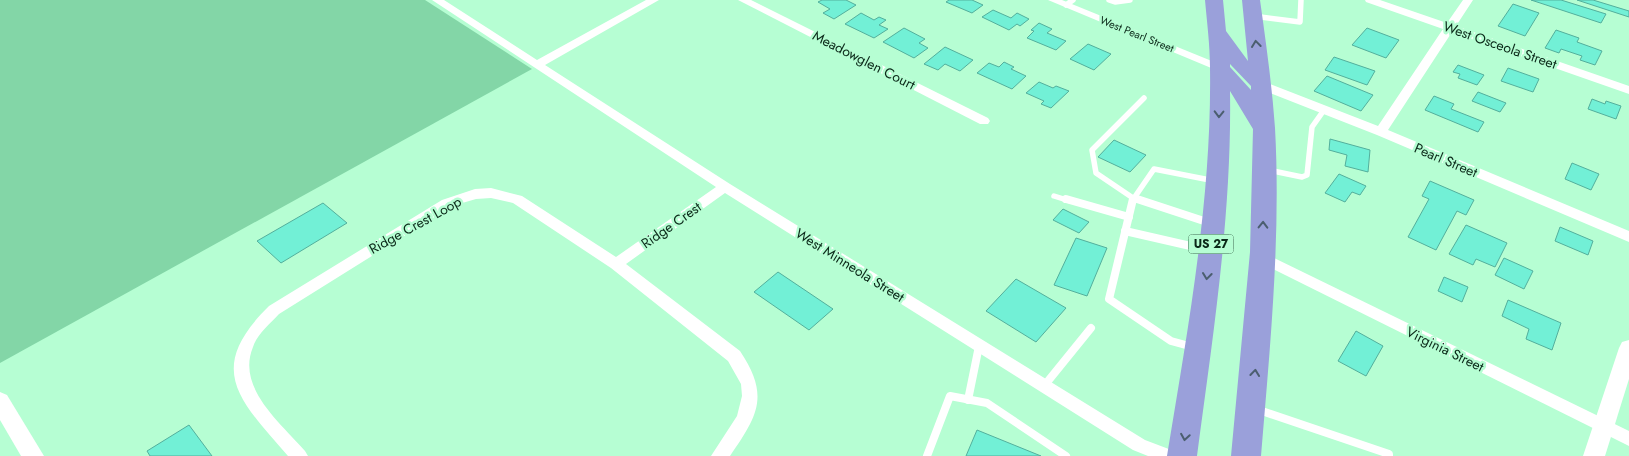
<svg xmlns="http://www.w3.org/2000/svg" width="1629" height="456" font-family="Jost,sans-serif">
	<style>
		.green { fill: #83d6a7 }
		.building { fill: #72f0d6; stroke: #53af9c }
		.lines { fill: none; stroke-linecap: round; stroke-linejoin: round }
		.service-far1 { stroke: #fff; stroke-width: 5.5 }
		.service { stroke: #fff; stroke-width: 8 }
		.minor { fill: #fff; fill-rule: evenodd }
		.tertiary { fill: #fff; fill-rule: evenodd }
		.trunk { fill: #9aa0da; fill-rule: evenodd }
		.oneway { stroke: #4b5e6f }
		.labels { text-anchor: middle; stroke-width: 5; stroke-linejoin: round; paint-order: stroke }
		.far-street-label { font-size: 11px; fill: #0a2818; stroke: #b6fed3 }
		.shield { fill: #b6fed3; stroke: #3e6850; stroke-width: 1 }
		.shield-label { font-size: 12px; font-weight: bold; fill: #0a2818 }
		.street-label { font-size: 14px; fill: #0a2818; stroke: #b6fed3 }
	</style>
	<rect width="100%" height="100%" fill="#b6fed3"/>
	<polygon class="green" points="0,0 425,0 532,69 0,363"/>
	<g class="building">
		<polygon points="822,0 846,0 856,5 834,19 823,13 830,9 818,2"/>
		<polygon points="949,0 972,0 983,5 972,13 946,2"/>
		<polygon points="1531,0 1561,0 1606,14 1601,23"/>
		<polygon points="1577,0 1593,0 1629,11 1629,17"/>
		<polygon points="1513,4 1539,13 1525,36 1498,26"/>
		<polygon points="993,10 1011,18 1017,13 1029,19 1020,26 1017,24 1009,30 982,17"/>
		<polygon points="861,13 874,20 879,17 886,20 879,25 888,29 874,38 845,24"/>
		<polygon points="1039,23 1052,29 1047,33 1066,41 1056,50 1027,38 1034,31 1031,30"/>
		<polygon points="904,28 925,39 919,43 928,48 914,58 883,42"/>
		<polygon points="1367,28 1399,40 1386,58 1352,45"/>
		<polygon points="1556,30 1579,38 1577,42 1602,51 1595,65 1580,60 1582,56 1561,49 1559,53 1545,48"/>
		<polygon points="1088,44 1111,54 1094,70 1070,59"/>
		<polygon points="945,47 973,60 960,71 945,64 938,70 924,64"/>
		<polygon points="1334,57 1375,71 1367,85 1325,70"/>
		<polygon points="1004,62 1014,67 1011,69 1026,76 1012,89 977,73 989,63 999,67"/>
		<polygon points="1458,65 1484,75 1477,85 1458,78 1460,74 1453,72"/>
		<polygon points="1508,68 1539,79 1533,92 1501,81"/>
		<polygon points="1327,76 1373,95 1361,111 1314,91"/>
		<polygon points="1039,82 1053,88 1056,86 1069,91 1051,108 1041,104 1044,101 1026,93"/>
		<polygon points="1478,92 1506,103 1500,112 1472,101"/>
		<polygon points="1434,96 1454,104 1451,109 1484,122 1478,132 1425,110"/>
		<polygon points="1592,99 1605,104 1606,101 1621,106 1616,119 1588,109"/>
		<polygon points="1330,139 1370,150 1368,172 1345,166 1347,155 1329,150"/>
		<polygon points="1114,140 1146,155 1130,172 1098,157"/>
		<polygon points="1572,163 1599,174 1591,190 1565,179"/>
		<polygon points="1339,174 1366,186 1360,195 1352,192 1345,202 1325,193"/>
		<polygon points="1430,181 1474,200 1466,215 1457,211 1436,250 1408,237 1429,199 1422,196"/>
		<polygon points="323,203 347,223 281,263 257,241"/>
		<polygon points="1063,209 1089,222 1079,233 1053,220"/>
		<polygon points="1466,225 1507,243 1495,267 1476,259 1473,265 1449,254"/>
		<polygon points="1560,227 1593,241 1588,255 1555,241"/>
		<polygon points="1076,238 1107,248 1087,296 1054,285"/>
		<polygon points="1504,258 1533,271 1524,289 1495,275"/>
		<polygon points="778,272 833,309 809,330 754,292"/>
		<polygon points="1444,277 1468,287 1462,302 1438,291"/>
		<polygon points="1016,279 1066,308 1036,342 986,311"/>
		<polygon points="1508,300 1561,323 1552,350 1526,339 1529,329 1502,316"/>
		<polygon points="1356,331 1383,346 1366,376 1338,361"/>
		<polygon points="189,425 212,456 150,456 147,451"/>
		<polygon points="977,430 1041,456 966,456"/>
	</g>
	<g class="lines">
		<g class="service-far1">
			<polyline points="1109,0 1115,2 1130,0"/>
			<polyline points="1066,5 1073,0"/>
			<polyline points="1253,16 1300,22 1301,0"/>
			<polyline points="1268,170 1302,177 1307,175 1312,127 1324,110"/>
			<polyline points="1054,196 1070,201"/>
			<polyline points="1132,201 1154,169 1215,181"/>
			<polyline points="1141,201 1133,198 1096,173 1092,150 1144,98"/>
		</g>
		<g class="service">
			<polyline points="1066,199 1129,217"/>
			<polyline points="1133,199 1109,299 1171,341 1193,347"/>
			<polyline points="1137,199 1210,223"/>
			<polyline points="1125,231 1208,250"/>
			<polyline points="1044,386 1091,328"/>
			<polyline points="968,400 979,346"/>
			<polyline points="1256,409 1389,454 1389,456"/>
			<polyline points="927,456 950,396 987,403 1066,456"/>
		</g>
		<g class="minor">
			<path d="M432 0H444L537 60 646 0H659L545 65 730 184 1145 440 1174 451 1177 456H1148L1133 450 725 193 626 264 740 351C770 396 758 415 730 456H711L737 416 742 396 741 384 728 361 611 268 513 203 491 198 476 199 452 206 279 314C270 324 257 334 253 347 236 388 281 423 305 451L308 456H288C240 400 204 370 269 306L442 200 475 189 491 188 522 196 616 257 716 187Z"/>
			<polygon points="738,0 751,0 988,118 990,121 988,124 980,124"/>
			<polygon points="1048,0 1062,0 1224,66 1226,68 1224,70 1216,70"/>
			<polygon points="1365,0 1380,0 1447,23 1463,0 1473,0 1456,26 1629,86 1629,94 1452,32 1388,130 1629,231 1629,242 1377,135 1257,88 1255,85 1257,82 1265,82 1378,126 1443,29 1366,2"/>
			<polygon points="1262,252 1629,431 1629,446 1257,261 1255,257 1257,253"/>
		</g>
		<g class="tertiary">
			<polygon points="1629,340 1629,379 1605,456 1583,456 1619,348 1622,342"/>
			<polygon points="0,392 7,395 44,456 21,456 0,420"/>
		</g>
		<path class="trunk" d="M1205 0H1223L1226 31 1248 61 1242 0H1260C1266 43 1272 85 1275 128 1281 237 1270 347 1261 456H1231L1250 252 1253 129 1230 91C1232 214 1213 335 1197 456H1167C1188 328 1212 198 1210 68 1210 45 1207 23 1205 0ZM1230 64 1251 86V90L1230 67Z"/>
	</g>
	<defs><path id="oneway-chevron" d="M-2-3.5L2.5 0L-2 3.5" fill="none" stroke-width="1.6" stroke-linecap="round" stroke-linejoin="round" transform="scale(1.25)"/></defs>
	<g class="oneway">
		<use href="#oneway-chevron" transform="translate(1256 44) rotate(-97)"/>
		<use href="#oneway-chevron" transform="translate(1219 114) rotate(91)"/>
		<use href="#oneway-chevron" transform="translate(1263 225) rotate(-89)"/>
		<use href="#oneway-chevron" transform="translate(1207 276) rotate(97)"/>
		<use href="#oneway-chevron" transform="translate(1255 373) rotate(-84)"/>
		<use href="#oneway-chevron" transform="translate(1185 437) rotate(99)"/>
	</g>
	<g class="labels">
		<g class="far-street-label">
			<text transform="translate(1137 34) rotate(22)" y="4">West Pearl Street</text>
		</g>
		<rect class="shield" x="1188.5" y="234.5" width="45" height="19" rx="4"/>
		<g class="shield-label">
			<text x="1211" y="248">US 27</text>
		</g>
		<g class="street-label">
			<text transform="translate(1500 45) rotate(19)" y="5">West Osceola Street</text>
			<text transform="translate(864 60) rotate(27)" y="5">Meadowglen Court</text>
			<text transform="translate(1446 160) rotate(23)" y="5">Pearl Street</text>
			<text transform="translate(415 225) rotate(-29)" y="5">Ridge Crest Loop</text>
			<text transform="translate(671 225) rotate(-35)" y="5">Ridge Crest</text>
			<text transform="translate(850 265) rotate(32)" y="5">West Minneola Street</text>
			<text transform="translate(1445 349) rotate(26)" y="5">Virginia Street</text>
		</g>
	</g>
</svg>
